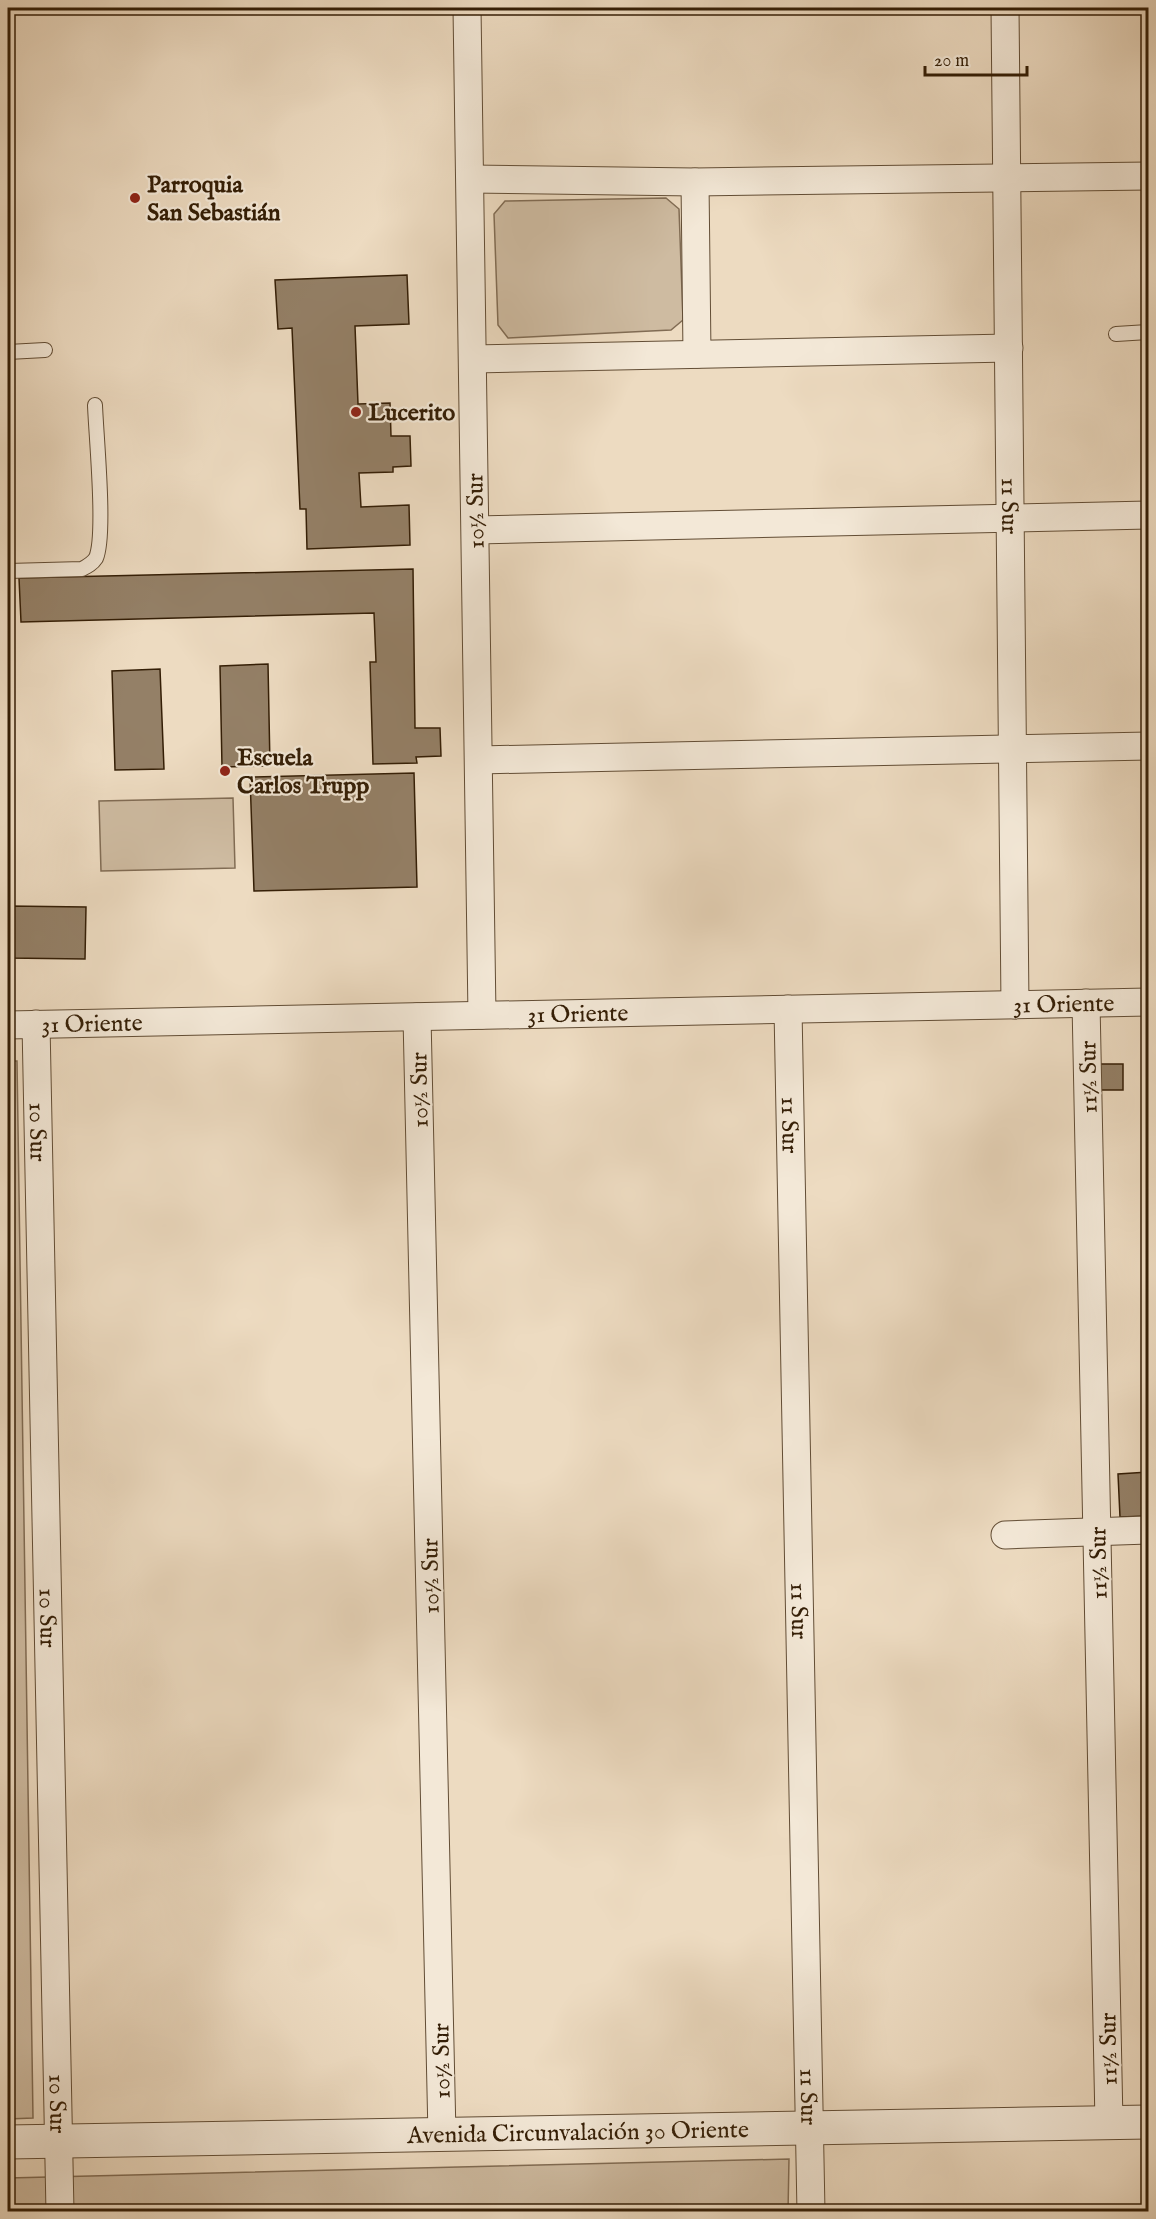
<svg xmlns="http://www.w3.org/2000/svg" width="1156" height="2219" font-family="'IM FELL English',serif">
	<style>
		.green { fill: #cebba1; stroke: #816c54; stroke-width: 1.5 }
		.building { fill: #948067; stroke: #341e06; stroke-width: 1.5 }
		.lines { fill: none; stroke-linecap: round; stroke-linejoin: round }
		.service-casing { stroke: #624d35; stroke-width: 16 }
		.minor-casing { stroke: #624d35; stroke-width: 29 }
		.tertiary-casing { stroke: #624d35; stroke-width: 35 }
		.service { stroke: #f3e8d7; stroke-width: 14 }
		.minor { stroke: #f3e8d7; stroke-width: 27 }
		.tertiary { stroke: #f3e8d7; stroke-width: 33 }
		.poi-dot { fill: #8f2418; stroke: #f3e8d7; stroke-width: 2 }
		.labels { text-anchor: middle; stroke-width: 4.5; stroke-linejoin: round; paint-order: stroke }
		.poi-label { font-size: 24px; font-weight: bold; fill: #341e06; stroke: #f3e8d7; text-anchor: start }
		.street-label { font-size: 24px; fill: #341e06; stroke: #f3e8d7 }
	</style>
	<rect width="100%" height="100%" fill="#eddbc1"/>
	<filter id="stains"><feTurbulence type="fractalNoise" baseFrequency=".00333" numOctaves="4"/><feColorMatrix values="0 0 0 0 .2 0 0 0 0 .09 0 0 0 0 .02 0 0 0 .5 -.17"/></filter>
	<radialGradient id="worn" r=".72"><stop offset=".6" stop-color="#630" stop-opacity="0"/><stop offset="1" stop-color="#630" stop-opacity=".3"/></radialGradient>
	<g class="green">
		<polygon points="666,198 679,209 683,320 671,330 508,338 498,325 494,214 505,201"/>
		<polygon points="233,798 235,868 101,871 99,801"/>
		<polygon points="8,1061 17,1061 33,2118 8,2119"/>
		<polygon points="789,2159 788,2212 8,2212 8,2178"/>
		<polygon points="1077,2207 1077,2212 925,2211 925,2208"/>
	</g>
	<g class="building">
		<polygon points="407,275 409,324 355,326 358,404 390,403 391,436 410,436 411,466 393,467 393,472 359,473 361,507 409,505 410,545 307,549 306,509 300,509 292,328 278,329 275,280"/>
		<polygon points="413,569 415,728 440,728 441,756 416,757 417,763 373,764 370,662 376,662 374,613 21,622 19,578"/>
		<polygon points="268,664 270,766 222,767 220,666"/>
		<polygon points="160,669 164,769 115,770 112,671"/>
		<polygon points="414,773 417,887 254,891 250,777"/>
		<polygon points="8,906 86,907 85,959 8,958"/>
		<polygon points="1100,1064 1123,1064 1123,1090 1101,1090"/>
		<polygon points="1148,1472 1148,1516 1120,1517 1118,1474"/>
	</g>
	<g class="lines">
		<defs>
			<g id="service">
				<polyline points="1116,334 1148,332"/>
				<polyline points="8,352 45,350"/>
				<path d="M8 571 82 569C88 566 92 564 96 558 106 535 96 435 95 405"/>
			</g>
			<g id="minor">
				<polyline points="467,8 482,1015"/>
				<path id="s1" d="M1005 8 1015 1005"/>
				<polyline points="471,179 695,182 1148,176"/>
				<polyline points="695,182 697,354"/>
				<polyline points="473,359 1009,348"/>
				<polyline points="476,530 1148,515"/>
				<polyline points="479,760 1148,746"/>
				<polyline points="1086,1003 1109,2123"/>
				<path id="s2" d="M788 1009 811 2212"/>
				<polyline points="417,1017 442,2135"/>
				<path id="s3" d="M36 1024 60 2212"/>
				<path id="s4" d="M8 1025 1148 1002"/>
				<polyline points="1005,1535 1148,1530"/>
			</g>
			<g id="tertiary">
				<path id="s5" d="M8 2142 1148 2122"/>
			</g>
		</defs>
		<use href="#service" class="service-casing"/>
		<use href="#minor" class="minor-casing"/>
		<use href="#tertiary" class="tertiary-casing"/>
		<use href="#service" class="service"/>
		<use href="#minor" class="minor"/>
		<use href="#tertiary" class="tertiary"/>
	</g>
	<g class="poi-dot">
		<circle cx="135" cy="198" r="6"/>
		<circle cx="356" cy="412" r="6"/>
		<circle cx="225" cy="771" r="6"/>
	</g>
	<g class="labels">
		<g class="poi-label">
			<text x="147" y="192">Parroquia<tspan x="147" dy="28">San Sebastián</tspan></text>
			<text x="368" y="420">Lucerito</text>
			<text x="237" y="765">Escuela<tspan x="237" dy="28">Carlos Trupp</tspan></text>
		</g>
		<g class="street-label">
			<text dy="8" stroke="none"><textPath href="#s1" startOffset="498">11 Sur</textPath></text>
			<text transform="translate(475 511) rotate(-91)" y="8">10½ Sur</text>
			<text dy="8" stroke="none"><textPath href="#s4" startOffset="1056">31 Oriente</textPath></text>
			<text dy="8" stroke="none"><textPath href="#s4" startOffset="570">31 Oriente</textPath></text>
			<text dy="8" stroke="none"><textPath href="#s4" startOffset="84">31 Oriente</textPath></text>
			<text transform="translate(1088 1077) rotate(-91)" y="8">11½ Sur</text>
			<text transform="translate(419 1090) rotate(-91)" y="8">10½ Sur</text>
			<text dy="8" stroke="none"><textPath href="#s2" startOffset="116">11 Sur</textPath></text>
			<text dy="8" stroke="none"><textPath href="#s3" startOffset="108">10 Sur</textPath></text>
			<text transform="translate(1098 1563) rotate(-91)" y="8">11½ Sur</text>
			<text transform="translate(430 1576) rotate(-91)" y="8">10½ Sur</text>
			<text dy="8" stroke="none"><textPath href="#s2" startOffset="602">11 Sur</textPath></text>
			<text dy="8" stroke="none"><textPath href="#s3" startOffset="594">10 Sur</textPath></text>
			<text transform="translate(1108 2049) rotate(-91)" y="8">11½ Sur</text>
			<text transform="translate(441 2061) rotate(-91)" y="8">10½ Sur</text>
			<text dy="8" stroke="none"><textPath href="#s2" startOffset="1088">11 Sur</textPath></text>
			<text dy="8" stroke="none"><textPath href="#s3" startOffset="1080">10 Sur</textPath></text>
			<text dy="8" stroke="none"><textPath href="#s5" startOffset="570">Avenida Circunvalación 30 Oriente</textPath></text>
		</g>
	</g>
	<rect width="1156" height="2219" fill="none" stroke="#eddbc1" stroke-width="30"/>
	<rect x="9" y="9" width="1138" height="2201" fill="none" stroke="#341e06" stroke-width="3"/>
	<rect x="15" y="15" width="1126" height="2189" fill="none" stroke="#341e06" stroke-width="1.5"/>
	<path d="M925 66v9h102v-9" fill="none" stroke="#341e06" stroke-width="3"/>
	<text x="934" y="66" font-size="18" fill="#341e06" stroke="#f3e8d7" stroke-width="4.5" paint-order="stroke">20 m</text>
	<rect width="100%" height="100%" filter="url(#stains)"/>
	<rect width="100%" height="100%" fill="url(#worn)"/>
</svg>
